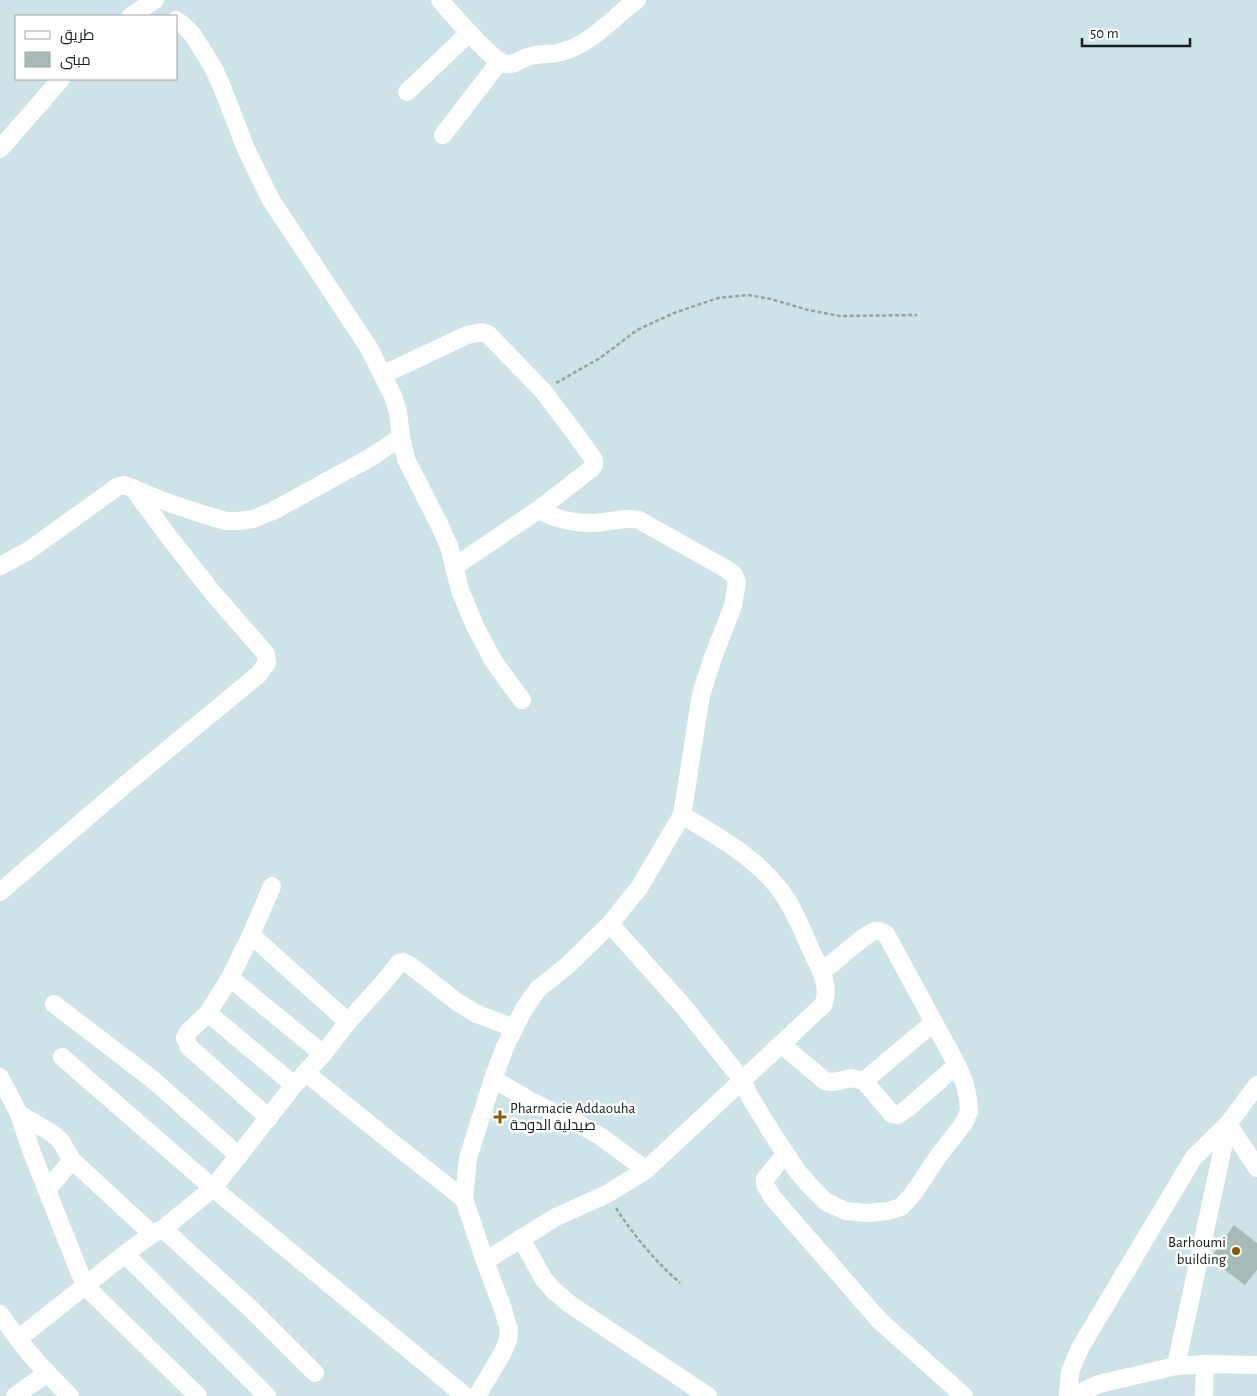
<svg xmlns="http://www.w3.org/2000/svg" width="1257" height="1396" font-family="'Alegreya Sans',Cairo,sans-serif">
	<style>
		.building { fill: #a6bbb7 }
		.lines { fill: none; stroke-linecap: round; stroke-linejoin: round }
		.path { stroke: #92a3a6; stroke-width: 2.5; stroke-dasharray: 4 2.5; stroke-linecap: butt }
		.minor { stroke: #fff; stroke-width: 18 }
		.poi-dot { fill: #8b5903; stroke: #fff; stroke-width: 2 }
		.labels { text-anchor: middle; stroke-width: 5; stroke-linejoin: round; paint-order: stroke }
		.poi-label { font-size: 15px; fill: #141c1d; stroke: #fff; text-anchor: start }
	</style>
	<rect width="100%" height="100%" fill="#cee3e7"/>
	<polygon class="building" points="1234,1225 1257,1243 1257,1270 1245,1285 1210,1259"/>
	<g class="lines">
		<g class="path">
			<polyline points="556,383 600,358 637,330 674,313 718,298 748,295 771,299 808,310 840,316 917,315"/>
			<path d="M616 1208C634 1236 655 1261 680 1283"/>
		</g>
		<g class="minor">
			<path d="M440 0C454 17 469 33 484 48 490 53 495 60 502 63 512 68 521 58 531 56 541 53 551 55 561 52 592 44 612 18 637 0"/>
			<polyline points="131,16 155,0"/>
			<polyline points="176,20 183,25 193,35 214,69 222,87 246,149 271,200 369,348 393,396 398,412 401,437 406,459 440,526 449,546 460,590 475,626 494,662 522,700"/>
			<polyline points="407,92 469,33"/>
			<polyline points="443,135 500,61"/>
			<polyline points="0,149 61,79"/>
			<polyline points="382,373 395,369 467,335 482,332 488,334 543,391 577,436 594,460 594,465 591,469 538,510 454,567"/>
			<polyline points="0,566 28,551 117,487 124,485 169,503 202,514 226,521 239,521 253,519 273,511 373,456 401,437"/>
			<polyline points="0,892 126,784 259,674 267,663 266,654 212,592 169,537 133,488"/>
			<path d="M610 924 684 1007 742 1080 750 1097 772 1133 798 1172 812 1188 826 1202 837 1207 846 1211 867 1213 888 1211 901 1207 913 1194 939 1155 964 1123 969 1111 968 1099 965 1084 957 1065 886 934C882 932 880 930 875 931 863 935 834 963 822 972"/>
			<polyline points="251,935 348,1022"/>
			<polyline points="230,978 323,1054"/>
			<polyline points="54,1004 152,1079 239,1156"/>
			<polyline points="208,1013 294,1085"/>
			<polyline points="782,1045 825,1081 831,1082 839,1081 851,1078 864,1081 892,1114 898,1115 908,1108 957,1065"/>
			<polyline points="62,1057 213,1188 465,1396"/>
			<polyline points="306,1073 389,1140 464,1199"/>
			<polyline points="0,1077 19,1114 31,1150 85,1286 198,1396"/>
			<polyline points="493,1079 531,1101 575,1122 600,1136 646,1170"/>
			<polyline points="864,1081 934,1022"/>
			<polyline points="19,1114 50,1132 60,1140 72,1160 152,1234"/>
			<polyline points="269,1118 189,1047 185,1038 188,1032 208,1013 230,978 251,935 272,886"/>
			<polyline points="1228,1124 1257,1168"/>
			<polyline points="785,1154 765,1179 765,1185 773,1198 879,1320 964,1396"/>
			<polyline points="48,1189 72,1160"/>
			<polyline points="163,1229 250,1308 315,1373"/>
			<polyline points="521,1238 543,1278 553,1290 571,1305 708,1396"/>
			<polyline points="125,1254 267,1396"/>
			<path d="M485 1261 556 1217 607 1194 646 1170 823 1005C831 986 820 969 812 952 804 935 797 916 787 900 763 861 720 838 682 815"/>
			<path d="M0 1314C7 1323 12 1332 19 1340 34 1361 52 1378 70 1396"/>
			<polyline points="18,1339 125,1254 152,1234 163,1229 213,1188 294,1085 323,1054 348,1022 389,976 399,963 403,962 411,966 457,1002 477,1014 514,1028"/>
			<polyline points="1176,1366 1228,1124 1257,1085"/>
			<polyline points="15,1396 47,1373"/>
			<path d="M477 1396 502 1354 508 1340 509 1330 503 1309 485 1261 464 1199 468 1158 493 1079 505 1047 524 1009 538 989 568 965 610 924 629 900 639 888 682 815 701 695 712 660 733 606 737 582 734 575 728 570 639 520C627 517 616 521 603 522 581 525 558 520 538 510"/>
			<polyline points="1068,1396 1070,1372 1080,1348 1194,1157 1228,1124"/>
			<polyline points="1073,1396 1099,1384 1176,1366 1205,1364 1257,1365"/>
			<polyline points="1204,1396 1205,1364"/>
		</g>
	</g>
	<g class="poi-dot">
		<path d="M497.5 1109.5h5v5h5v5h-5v5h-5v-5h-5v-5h5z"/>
		<circle cx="1236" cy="1251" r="5"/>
	</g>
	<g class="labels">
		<g class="poi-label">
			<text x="510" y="1113">Pharmacie Addaouha<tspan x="510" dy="17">صيدلية الدوحة</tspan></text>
			<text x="1226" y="1247" text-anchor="end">Barhoumi<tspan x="1226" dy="17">building</tspan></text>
		</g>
	</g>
	<rect x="15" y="15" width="162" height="65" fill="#ffffff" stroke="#a1a4a5"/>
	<rect x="25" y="31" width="25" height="8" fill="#ffffff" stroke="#a1a4a5"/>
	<text x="60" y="40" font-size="15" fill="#141c1d">طريق</text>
	<rect x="25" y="52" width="25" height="15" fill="#a6bbb7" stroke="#a1a4a5"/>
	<text x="60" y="65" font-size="15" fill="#141c1d">مبنى</text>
	<path d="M1082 38v8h108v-8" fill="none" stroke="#141c1d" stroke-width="2.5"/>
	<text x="1090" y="38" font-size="15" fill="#141c1d" stroke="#ffffff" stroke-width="4" paint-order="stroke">50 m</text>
</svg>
